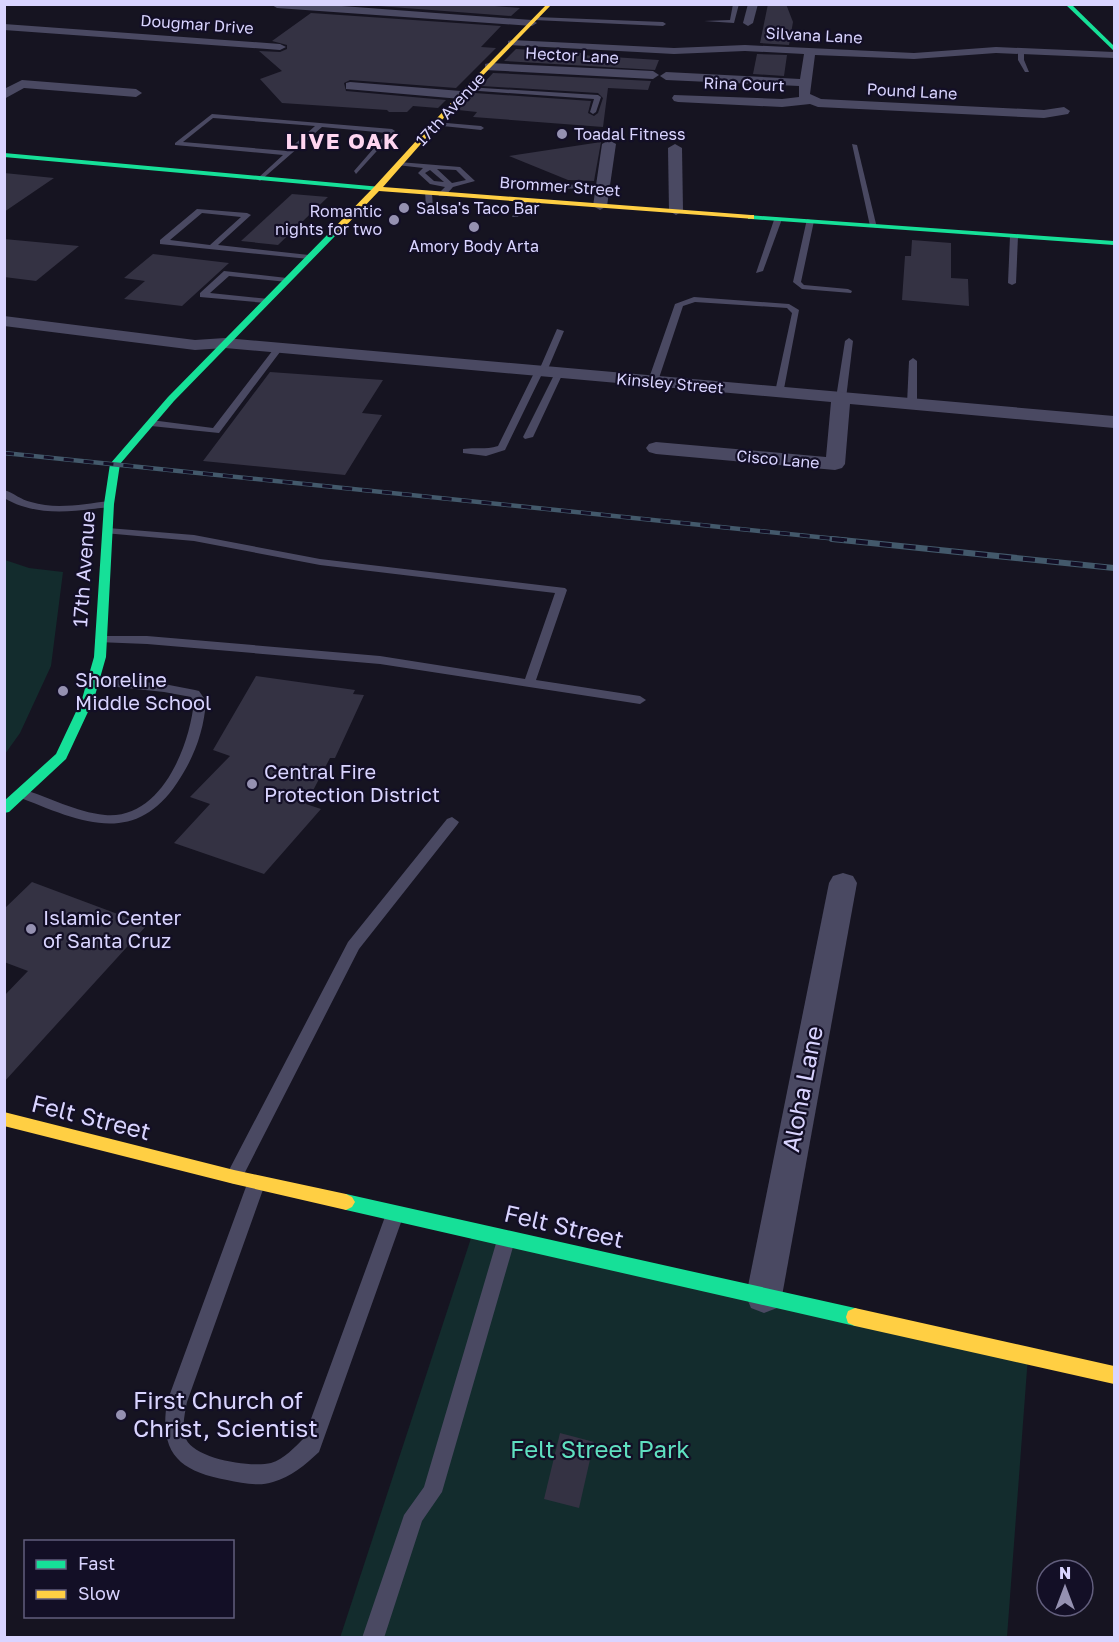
<svg xmlns="http://www.w3.org/2000/svg" width="1119" height="1642" font-family="'Golos Text',sans-serif">
	<style>
		.green { fill: #132c2d }
		.building { fill: #343243 }
		.lines { fill: none; stroke-linecap: round; stroke-linejoin: round }
		.lane { fill: #4a4962; fill-rule: evenodd }
		.street { fill: #4a4962; fill-rule: evenodd }
		.fast { fill: #16e098; fill-rule: evenodd }
		.slow { fill: #ffcf43; fill-rule: evenodd }
		.rail-far1-casing { stroke: #43596b; stroke-width: 4.5 }
		.rail-casing { stroke: #43596b; stroke-width: 6 }
		.rail-far1 { stroke: #130f26; stroke-width: 3; stroke-dasharray: 10; stroke-linecap: butt }
		.rail { stroke: #130f26; stroke-width: 4; stroke-dasharray: 12; stroke-linecap: butt }
		.poi-dot { fill: #9591b1; stroke: #130f26; stroke-width: 2 }
		.labels { text-anchor: middle; stroke-width: 4.5; stroke-linejoin: round; paint-order: stroke }
		.far-street-label { font-size: 16px; fill: #d9d4ff; stroke: #130f26 }
		.far-poi-label { font-size: 16px; fill: #d9d4ff; stroke: #130f26; text-anchor: start }
		.street-label { font-size: 20px; fill: #d9d4ff; stroke: #130f26 }
		.poi-label { font-size: 20px; fill: #d9d4ff; stroke: #130f26; text-anchor: start }
		.far-district-label { font-size: 22px; font-weight: bold; letter-spacing: 1.5px; fill: #ffd6f0; stroke: #130f26 }
		.near-street-label { font-size: 24px; fill: #d9d4ff; stroke: #130f26 }
		.near-poi-label { font-size: 24px; fill: #d9d4ff; stroke: #130f26; text-anchor: start }
		.near-park-label { font-size: 24px; fill: #5fe0c0; stroke: #130f26 }
	</style>
	<rect width="100%" height="100%" fill="#161421"/>
	<g class="green">
		<polygon points="5,560 29,568 63,572 51,666 20,733 5,754"/>
		<polygon points="474,1229 1028,1356 1007,1637 340,1638"/>
	</g>
	<g class="building">
		<polygon points="352,4 471,4 520,8 511,16"/>
		<polygon points="768,4 786,4 793,22 789,45 760,43"/>
		<polygon points="311,13 501,26 481,47 496,48 456,88 350,80 344,83 346,91 446,100 438,108 413,106 407,112 389,112 387,110 282,103 260,79 282,71 259,51 280,52 287,49 287,45 272,41"/>
		<polygon points="516,49 582,53 581,55 659,60 655,70 504,61"/>
		<polygon points="757,54 787,55 784,76 753,74"/>
		<polygon points="493,73 651,81 648,90 608,88 603,127 473,117 477,112 458,110 474,93 591,101 588,113 594,116 598,113 603,98 598,93 481,86"/>
		<polygon points="601,142 594,181 568,180 509,156"/>
		<polygon points="4,173 54,178 4,212"/>
		<polygon points="292,194 328,197 278,245 241,241"/>
		<polygon points="4,239 79,246 36,281 4,277"/>
		<polygon points="912,240 951,243 951,278 968,279 969,306 902,300 905,256 911,256"/>
		<polygon points="153,254 229,263 182,306 124,299 145,281 124,278"/>
		<polygon points="270,372 383,380 362,413 382,415 345,475 203,461"/>
		<polygon points="256,676 355,690 353,694 364,695 335,758 330,758 306,804 321,809 264,874 174,843 210,804 190,797 230,756 213,750"/>
		<polygon points="32,882 147,925 4,1082 4,996 28,971 4,962 4,909"/>
		<polygon points="560,1433 594,1442 579,1508 544,1499"/>
	</g>
	<g class="lines">
		<g class="lane">
			<polygon points="733,4 739,4 734,23 704,21 730,20"/>
			<polygon points="536,17 663,22 666,24 663,26 534,20"/>
			<polygon points="1021,49 1024,51 1024,60 1029,72 1025,72 1018,60 1018,51"/>
			<polygon points="467,87 598,95 601,97 596,112 593,114 590,112 594,99 465,90"/>
			<path d="M212 114 392 129 395 131 356 174 354 171 387 133 322 127 260 181 256 179 258 178 283 155 175 145V143ZM213 118 315 126 287 151 183 142Z"/>
			<polygon points="435,122 481,126 484,128 481,130 433,125"/>
			<polygon points="852,144 857,145 877,228 870,226"/>
			<path d="M399 162 460 167 475 181 453 187 445 196H439L438 194 445 187 430 184 418 173 423 168 397 165ZM437 169 456 170 466 180 452 183ZM430 170 444 182 434 181 425 173Z"/>
			<polygon points="539,183 602,186 606,188 602,190 536,187 535,185"/>
			<polygon points="425,191 432,193 433,210 426,208"/>
			<polygon points="521,198 528,200 518,217 512,217"/>
			<path d="M197 209 247 213 251 215 218 245 309 255 313 257 309 259 160 244V240ZM202 213 241 217 210 245 170 240Z"/>
			<polygon points="775,217 782,219 763,271 756,273"/>
			<polygon points="807,219 814,221 801,282 804,285 848,289 852,291 851,293 802,289 793,282"/>
			<polygon points="1014,234 1018,236 1016,283 1012,285 1008,283 1010,236"/>
			<polygon points="224,271 287,278 291,280 287,282 229,276 210,293 269,299 269,303 266,303 200,297 200,293"/>
			<polygon points="694,297 789,304 799,310 783,394 775,392 792,313 787,308 695,302 683,306 658,381 650,383 648,381 675,304"/>
			<path d="M557 329 564 331 547 371 542 374 505 450 486 456 463 453V449C475 447 485 450 498 446L535 371 540 368Z"/>
			<polygon points="849,338 853,341 846,398 841,401 836,398 845,341"/>
			<polygon points="276,346 283,348 219,433 151,426 146,423 151,420 213,428"/>
			<polygon points="913,358 917,361 917,404 912,407 907,404 909,361"/>
			<polygon points="556,371 563,373 533,437 525,439 523,437"/>
			<path d="M4 490C14 493 21 500 31 502 56 510 84 504 109 501L114 504C108 508 100 508 92 509 62 513 31 514 4 498Z"/>
			<polygon points="108,528 194,535 320,559 565,588 567,590 536,680 640,696 646,700 640,704 380,664 147,644 97,642 95,640 97,638 101,636 147,636 380,656 525,679 555,593 320,565 194,541 104,533 103,531"/>
			<path d="M93 677 164 684 195 690 199 691 206 701C204 731 194 758 177 783 133 849 77 820 16 796L14 793 21 789C50 797 75 812 105 815 161 820 190 746 194 701L191 697 164 692 89 684 87 681Z"/>
			<polygon points="452,817 459,822 457,825 359,949 240,1182 234,1184 228,1182 225,1177 228,1172 348,942 447,819"/>
			<path d="M256 1177 262 1179 265 1184 187 1402C185 1413 181 1428 186 1439 195 1459 251 1468 271 1463 284 1459 295 1447 304 1438L386 1214 389 1209 395 1206 401 1209 404 1214 319 1452C305 1465 291 1477 273 1482 259 1487 242 1483 227 1480 179 1471 159 1453 167 1402L247 1184 250 1179Z"/>
			<polygon points="506,1232 512,1234 515,1240 442,1492 422,1521 384,1638 362,1638 404,1515 424,1487 497,1240 500,1234"/>
		</g>
		<g class="street">
			<polygon points="315,4 532,20 537,23 532,26 277,8 272,5"/>
			<polygon points="748,4 758,4 753,23 748,26 743,23"/>
			<polygon points="4,24 280,44 286,47 280,50 4,30"/>
			<polygon points="512,40 674,48 745,45 914,53 996,47 1114,52 1114,58 996,53 914,59 815,55 810,94 821,99 1044,110 1064,107 1070,111 1068,114 1044,118 818,107 810,104 782,107 678,102 674,101 672,98 674,95 782,99 799,97 799,86 666,80 660,76 666,72 800,79 804,54 745,51 674,54 508,45 508,41"/>
			<polygon points="489,63 653,71 659,75 653,79 485,70 485,64"/>
			<polygon points="22,80 136,89 142,93 136,97 24,88 4,99 4,89"/>
			<polygon points="350,82 461,91 467,95 461,99 346,89 346,83"/>
			<polygon points="609,140 616,144 607,206 600,210 593,206 602,144"/>
			<polygon points="675,144 682,148 683,211 676,215 669,211 668,148"/>
			<polygon points="4,316 195,340 225,338 1114,416 1114,428 850,404 845,464 842,468 835,470 656,454 649,452 646,448 649,444 656,442 826,457 831,402 225,348 195,350 4,326"/>
			<polygon points="843,873 853,876 857,883 782,1296 777,1308 764,1313 751,1308 746,1296 829,883 833,876"/>
		</g>
		<g class="fast">
			<polygon points="1071,4 1114,46 1114,51 1065,4"/>
			<polygon points="4,153 381,187 385,189 381,191 4,157"/>
			<polygon points="748,215 1114,241 1114,245 751,219 748,219"/>
			<polygon points="331,231 338,233 174,401 120,464 114,504 106,657 94,699 66,759 9,812 4,813 4,801 56,754 82,699 94,657 104,504 110,464 168,397"/>
			<polygon points="346,1194 855,1308 862,1311 864,1317 862,1323 855,1326 346,1210 340,1207 337,1202 340,1197"/>
		</g>
		<g class="slow">
			<polygon points="547,4 552,4 463,96 383,187 751,215 754,215 754,219 379,191 337,235 331,235 331,231 374,187 459,94"/>
			<polygon points="4,1112 234,1170 346,1194 352,1197 355,1202 352,1207 346,1210 234,1184 4,1126"/>
			<polygon points="855,1308 1114,1366 1114,1384 855,1326 848,1323 846,1317 848,1311"/>
		</g>
		<defs>
			<polyline id="rail-far1" points="4,453 847,540"/>
			<polyline id="rail" points="832,539 1114,568"/>
		</defs>
		<use href="#rail-far1" class="rail-far1-casing"/>
		<use href="#rail" class="rail-casing"/>
		<use href="#rail-far1" class="rail-far1"/>
		<use href="#rail" class="rail"/>
	</g>
	<g class="poi-dot">
		<circle cx="562" cy="134" r="6"/>
		<circle cx="404" cy="208" r="6"/>
		<circle cx="394" cy="220" r="6"/>
		<circle cx="474" cy="227" r="6"/>
		<circle cx="63" cy="691" r="6"/>
		<circle cx="252" cy="784" r="6"/>
		<circle cx="31" cy="929" r="6"/>
		<circle cx="121" cy="1415" r="6"/>
	</g>
	<g class="labels">
		<g class="far-street-label">
			<text transform="translate(197 24) rotate(4)" y="6">Dougmar Drive</text>
			<text transform="translate(814 35) rotate(3)" y="6">Silvana Lane</text>
			<text transform="translate(572 55) rotate(3)" y="6">Hector Lane</text>
			<text transform="translate(744 84) rotate(2)" y="6">Rina Court</text>
			<text transform="translate(912 91) rotate(3)" y="6">Pound Lane</text>
			<text transform="translate(450 109) rotate(-47)" y="6">17th Avenue</text>
			<text transform="translate(560 186) rotate(4)" y="6">Brommer Street</text>
			<text transform="translate(670 383) rotate(5)" y="6">Kinsley Street</text>
			<text transform="translate(778 459) rotate(5)" y="6">Cisco Lane</text>
		</g>
		<g class="far-poi-label">
			<text x="574" y="140">Toadal Fitness</text>
			<text x="416" y="214">Salsa's Taco Bar</text>
			<text x="382" y="217" text-anchor="end">Romantic<tspan x="382" dy="18">nights for two</tspan></text>
			<text x="474" y="252" text-anchor="middle">Amory Body Arta</text>
		</g>
		<g class="street-label">
			<text transform="translate(84 569) rotate(-86)" y="7">17th Avenue</text>
		</g>
		<g class="poi-label">
			<text x="75" y="687">Shoreline<tspan x="75" dy="23">Middle School</tspan></text>
			<text x="264" y="779">Central Fire<tspan x="264" dy="23">Protection District</tspan></text>
			<text x="43" y="925">Islamic Center<tspan x="43" dy="23">of Santa Cruz</tspan></text>
		</g>
		<g class="far-district-label">
			<text x="343" y="149">LIVE OAK</text>
		</g>
		<g class="near-street-label">
			<text transform="translate(803 1089) rotate(-79)" y="8">Aloha Lane</text>
			<text transform="translate(91 1118) rotate(14)" y="8">Felt Street</text>
			<text transform="translate(564 1227) rotate(13)" y="8">Felt Street</text>
		</g>
		<g class="near-poi-label">
			<text x="133" y="1409">First Church of<tspan x="133" dy="28">Christ, Scientist</tspan></text>
		</g>
		<g class="near-park-label">
			<text x="600" y="1458">Felt Street Park</text>
		</g>
	</g>
	<rect width="1119" height="1642" fill="none" stroke="#d9d4ff" stroke-width="12"/>
	<rect x="24" y="1540" width="210" height="78" fill="#130f26" stroke="#625e7d" stroke-width="1.5"/>
	<rect x="36" y="1560" width="30" height="9" fill="#16e098" stroke="#625e7d" stroke-width="1.5"/>
	<text x="78" y="1570" font-size="18" fill="#d9d4ff">Fast</text>
	<rect x="36" y="1590" width="30" height="9" fill="#ffcf43" stroke="#625e7d" stroke-width="1.5"/>
	<text x="78" y="1600" font-size="18" fill="#d9d4ff">Slow</text>
	<g transform="translate(1065 1588)"><circle r="28" fill="#130f26" stroke="#625e7d" stroke-width="1.5"/>
	<path d="M0-4.5L10 22L0 15L-10 22Z" fill="#9591b1"/>
	<text y="-9" font-size="16" font-weight="bold" text-anchor="middle" fill="#d9d4ff">N</text>
	</g>
</svg>
